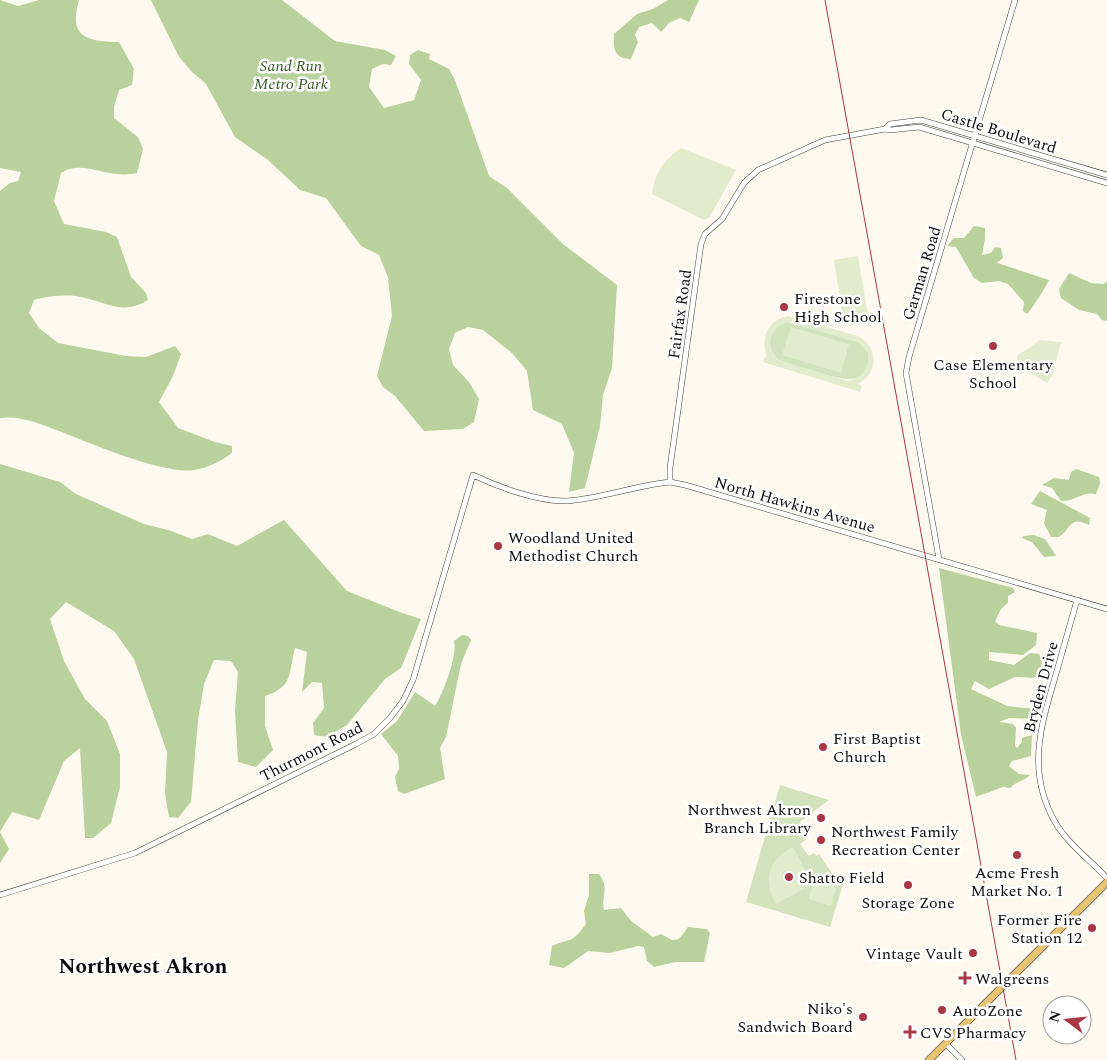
<svg xmlns="http://www.w3.org/2000/svg" width="1107" height="1060" font-family="Spectral,serif">
	<style>
		.green { fill: #d3e2bc }
		.forest { fill: #b9d19d }
		.pitch { fill: #e3ebcd; fill-rule: evenodd }
		.lines { fill: none; stroke-linecap: round; stroke-linejoin: round }
		.minor-casing { stroke: #3f3f3f; stroke-width: 6 }
		.major-casing { stroke: #1d1d1d; stroke-width: 8 }
		.minor { stroke: #fff; stroke-width: 5 }
		.major { stroke: #e6c275; stroke-width: 7 }
		.rail { stroke: #a93745; stroke-width: 1 }
		.poi-dot { fill: #a93745; stroke: #fff; stroke-width: 2 }
		.labels { text-anchor: middle; stroke-width: 5; stroke-linejoin: round; paint-order: stroke }
		.park-label { font-size: 16px; font-style: italic; fill: #355b26; stroke: #fff }
		.street-label { font-size: 16px; fill: #0c0c0c; stroke: #fff }
		.poi-label { font-size: 16px; fill: #0c0c0c; stroke: #fff; text-anchor: start }
		.district-label { font-size: 21px; font-weight: bold; fill: #0c0c0c; stroke: #fff }
	</style>
	<rect width="100%" height="100%" fill="#fdf9ee"/>
	<g class="green">
		<path d="M787 322 859 342 868 353C873 391 837 378 817 372 804 368 790 366 779 360 764 347 769 328 787 322Z"/>
		<polygon points="780,785 829,800 800,822 809,835 802,834 806,840 800,844 809,856 814,853 817,856 819,854 835,878 844,881 830,927 746,902"/>
	</g>
	<g class="forest">
		<path d="M0 0 18 6 39 0H79C68 38 87 41 119 42L134 69 132 85 119 90 114 107V118L138 137 143 149 137 173C108 180 83 158 61 173L54 201 64 224 106 232 117 237 131 277 146 293 148 300C122 316 107 302 81 297 66 294 48 296 34 300L29 313 39 328 58 343 126 356 146 357 175 346 181 354 173 376 159 402 178 428 215 442 232 446V453C221 461 208 468 194 470 164 475 90 443 59 431 42 424 19 415 0 418V191L10 183 18 181 21 172 0 168Z"/>
		<polygon points="151,0 282,0 335,41 385,50 396,56 391,65 383,64 372,69 369,87 384,108 414,100 421,80 409,64 410,55 418,50 430,54 429,59 449,69 455,80 489,176 507,188 563,244 617,285 612,368 603,395 600,426 585,488 569,492 574,453 562,424 533,410 527,371 512,353 483,330 468,327 455,333 449,349 453,365 469,382 479,399 474,422 463,429 424,431 395,396 383,387 377,376 392,316 388,277 379,255 361,246 326,198 300,190 268,160 235,137 206,84 191,71 179,57"/>
		<path d="M668 0H699L689 22 680 18 669 23 661 32 652 23 639 27 635 35 638 42 631 59C614 59 613 48 614 34L637 14 653 9Z"/>
		<path d="M974 226 985 228V239L982 255 991 253 995 247 1001 248 1003 258 997 263 1049 280C1047 285 1030 312 1027 314L1023 311 1024 302 1008 284 999 281 982 283 974 278 956 247 947 246 954 238H964Z"/>
		<polygon points="1069,273 1091,283 1104,284 1107,281 1107,321 1102,320 1097,314 1079,310 1061,298 1059,289"/>
		<path d="M0 464 60 482 76 494 144 524 168 530 192 539 208 534 237 546 284 520 347 591 402 613 421 619 401 668 385 679 347 725 326 737 314 735 313 723 324 708 322 683 312 682 302 692 307 652 295 648C288 674 294 686 265 696V726L273 750 256 767 238 762 235 710 238 672 231 661 214 660 204 684 198 720 191 802 178 818 169 817 165 793 167 752 134 659 114 631 66 602 50 619 64 661 85 699 107 721 120 754V787L111 823 93 838H85L80 748 64 761 39 820 12 812 0 832 9 849 0 863Z"/>
		<path d="M1076 469 1099 477 1100 483 1096 494C1082 491 1074 502 1061 501L1052 488 1042 485 1054 478 1069 480 1071 472Z"/>
		<path d="M1040 491 1090 518 1089 525C1069 515 1072 528 1059 537H1051L1044 523 1047 510 1031 504Z"/>
		<polygon points="1034,535 1045,539 1056,556 1044,557 1032,542 1022,538 1023,536"/>
		<path d="M939 568 1013 588 1015 592 1008 596V603L1001 609 995 621 999 625 1037 633 1036 645 1023 655 989 652V660L1014 665 1030 653 1039 654C1045 662 1040 671 1037 678L1015 677 989 689 975 681 971 689 1007 706 1036 709 1038 715 1035 719 1009 718 999 722 1013 724 1016 728 1015 746 1017 748 1022 742V738L1032 735 1031 756 1012 761 1009 766 1019 774 1030 775C1024 781 1015 782 1010 788L1003 787 976 797 961 735Z"/>
		<path d="M462 635 468 636 471 640 461 664 446 737 440 748 445 779 404 794 398 791 395 777 399 769 398 756 381 734 397 721 415 692 435 706C443 694 458 654 454 641Z"/>
		<path d="M589 874H599C610 889 601 896 604 910L621 908 631 921 653 937 661 934 672 940 679 939 688 927 707 929 710 933 704 962H676L654 967 647 961 644 947 638 946 610 953 588 951 564 968 549 965 552 946C572 937 571 945 586 924L584 911 589 895Z"/>
	</g>
	<g class="pitch">
		<path d="M681 148 736 170 709 218 704 220 652 194C654 173 665 159 681 148Z"/>
		<polygon points="858,256 869,322 844,326 834,260"/>
		<path d="M788 316 858 336C879 348 879 372 858 384L862 386 860 392 763 362 765 357H767C760 339 767 320 788 316ZM787 322 859 342 868 353C870 368 862 379 847 381L779 360C764 348 769 328 787 322Z"/>
		<polygon points="791,327 849,344 841,373 782,355"/>
		<polygon points="1040,340 1061,342 1053,374 1047,383 1029,372 1017,359 1017,356"/>
		<path d="M793 847 812 883 811 885 776 904C762 880 769 859 793 847Z"/>
		<polygon points="815,878 837,885 831,906 809,899"/>
	</g>
	<g class="lines">
		<defs>
			<g id="minor">
				<polyline points="885,129 890,124 921,120 1107,175"/>
				<polyline points="670,482 670,468 701,244 705,234 722,219 744,183 758,170 825,140 885,129 891,130 919,127 1107,183"/>
				<polyline points="939,559 906,373 909,357 1015,0"/>
				<path d="M1077 600C1070 625 1063 649 1056 674 1041 725 1026 771 1055 822 1067 843 1090 860 1107 878"/>
				<path d="M0 895 135 853 356 744 374 734 390 718 403 701 413 680 473 475C498 487 539 502 567 501 596 499 626 489 655 484L670 482 685 485 1107 609"/>
				<polyline points="946,1044 962,1060"/>
			</g>
			<polyline id="major" points="929,1060 1107,882"/>
		</defs>
		<use href="#minor" class="minor-casing"/>
		<use href="#major" class="major-casing"/>
		<use href="#minor" class="minor"/>
		<use href="#major" class="major"/>
		<polyline class="rail" points="825,0 1016,1060"/>
	</g>
	<g class="poi-dot">
		<circle cx="784" cy="307" r="5"/>
		<circle cx="993" cy="346" r="5"/>
		<circle cx="498" cy="546" r="5"/>
		<circle cx="823" cy="747" r="5"/>
		<circle cx="821" cy="818" r="5"/>
		<circle cx="821" cy="840" r="5"/>
		<circle cx="1017" cy="855" r="5"/>
		<circle cx="789" cy="877" r="5"/>
		<circle cx="908" cy="885" r="5"/>
		<circle cx="1092" cy="928" r="5"/>
		<circle cx="973" cy="953" r="5"/>
		<path d="M962.5 970.5h5v5h5v5h-5v5h-5v-5h-5v-5h5z"/>
		<circle cx="942" cy="1010" r="5"/>
		<circle cx="863" cy="1017" r="5"/>
		<path d="M907.5 1024.5h5v5h5v5h-5v5h-5v-5h-5v-5h5z"/>
	</g>
	<g class="labels">
		<g class="park-label">
			<text x="291" y="71">Sand Run<tspan x="291" dy="18">Metro Park</tspan></text>
		</g>
		<g class="street-label">
			<text transform="translate(999 130) rotate(17)" y="6">Castle Boulevard</text>
			<text transform="translate(921 273) rotate(-73)" y="6">Garman Road</text>
			<text transform="translate(679 314) rotate(-82)" y="6">Fairfax Road</text>
			<text transform="translate(795 504) rotate(16)" y="6">North Hawkins Avenue</text>
			<text transform="translate(1040 687) rotate(-75)" y="6">Bryden Drive</text>
			<text transform="translate(311 751) rotate(-27)" y="6">Thurmont Road</text>
		</g>
		<g class="poi-label">
			<text x="794" y="304">Firestone<tspan x="794" dy="18">High School</tspan></text>
			<text x="993" y="370" text-anchor="middle">Case Elementary<tspan x="993" dy="18">School</tspan></text>
			<text x="508" y="543">Woodland United<tspan x="508" dy="18">Methodist Church</tspan></text>
			<text x="833" y="744">First Baptist<tspan x="833" dy="18">Church</tspan></text>
			<text x="811" y="815" text-anchor="end">Northwest Akron<tspan x="811" dy="18">Branch Library</tspan></text>
			<text x="831" y="837">Northwest Family<tspan x="831" dy="18">Recreation Center</tspan></text>
			<text x="1017" y="878" text-anchor="middle">Acme Fresh<tspan x="1017" dy="18">Market No. 1</tspan></text>
			<text x="799" y="883">Shatto Field</text>
			<text x="908" y="908" text-anchor="middle">Storage Zone</text>
			<text x="1082" y="925" text-anchor="end">Former Fire<tspan x="1082" dy="18">Station 12</tspan></text>
			<text x="963" y="959" text-anchor="end">Vintage Vault</text>
			<text x="975" y="984">Walgreens</text>
			<text x="853" y="1014" text-anchor="end">Niko's<tspan x="853" dy="18">Sandwich Board</tspan></text>
			<text x="952" y="1016">AutoZone</text>
			<text x="920" y="1038">CVS Pharmacy</text>
		</g>
		<g class="district-label">
			<text x="143" y="973">Northwest Akron</text>
		</g>
	</g>
	<g transform="translate(1067 1020) rotate(286)"><circle r="24" fill="#ffffff" stroke="#9e9e9e"/>
	<path d="M0-4L9 19L0 12L-9 19Z" fill="#a93745"/>
	<text y="-8" font-size="14" font-weight="bold" text-anchor="middle" fill="#0c0c0c">N</text>
	</g>
</svg>
